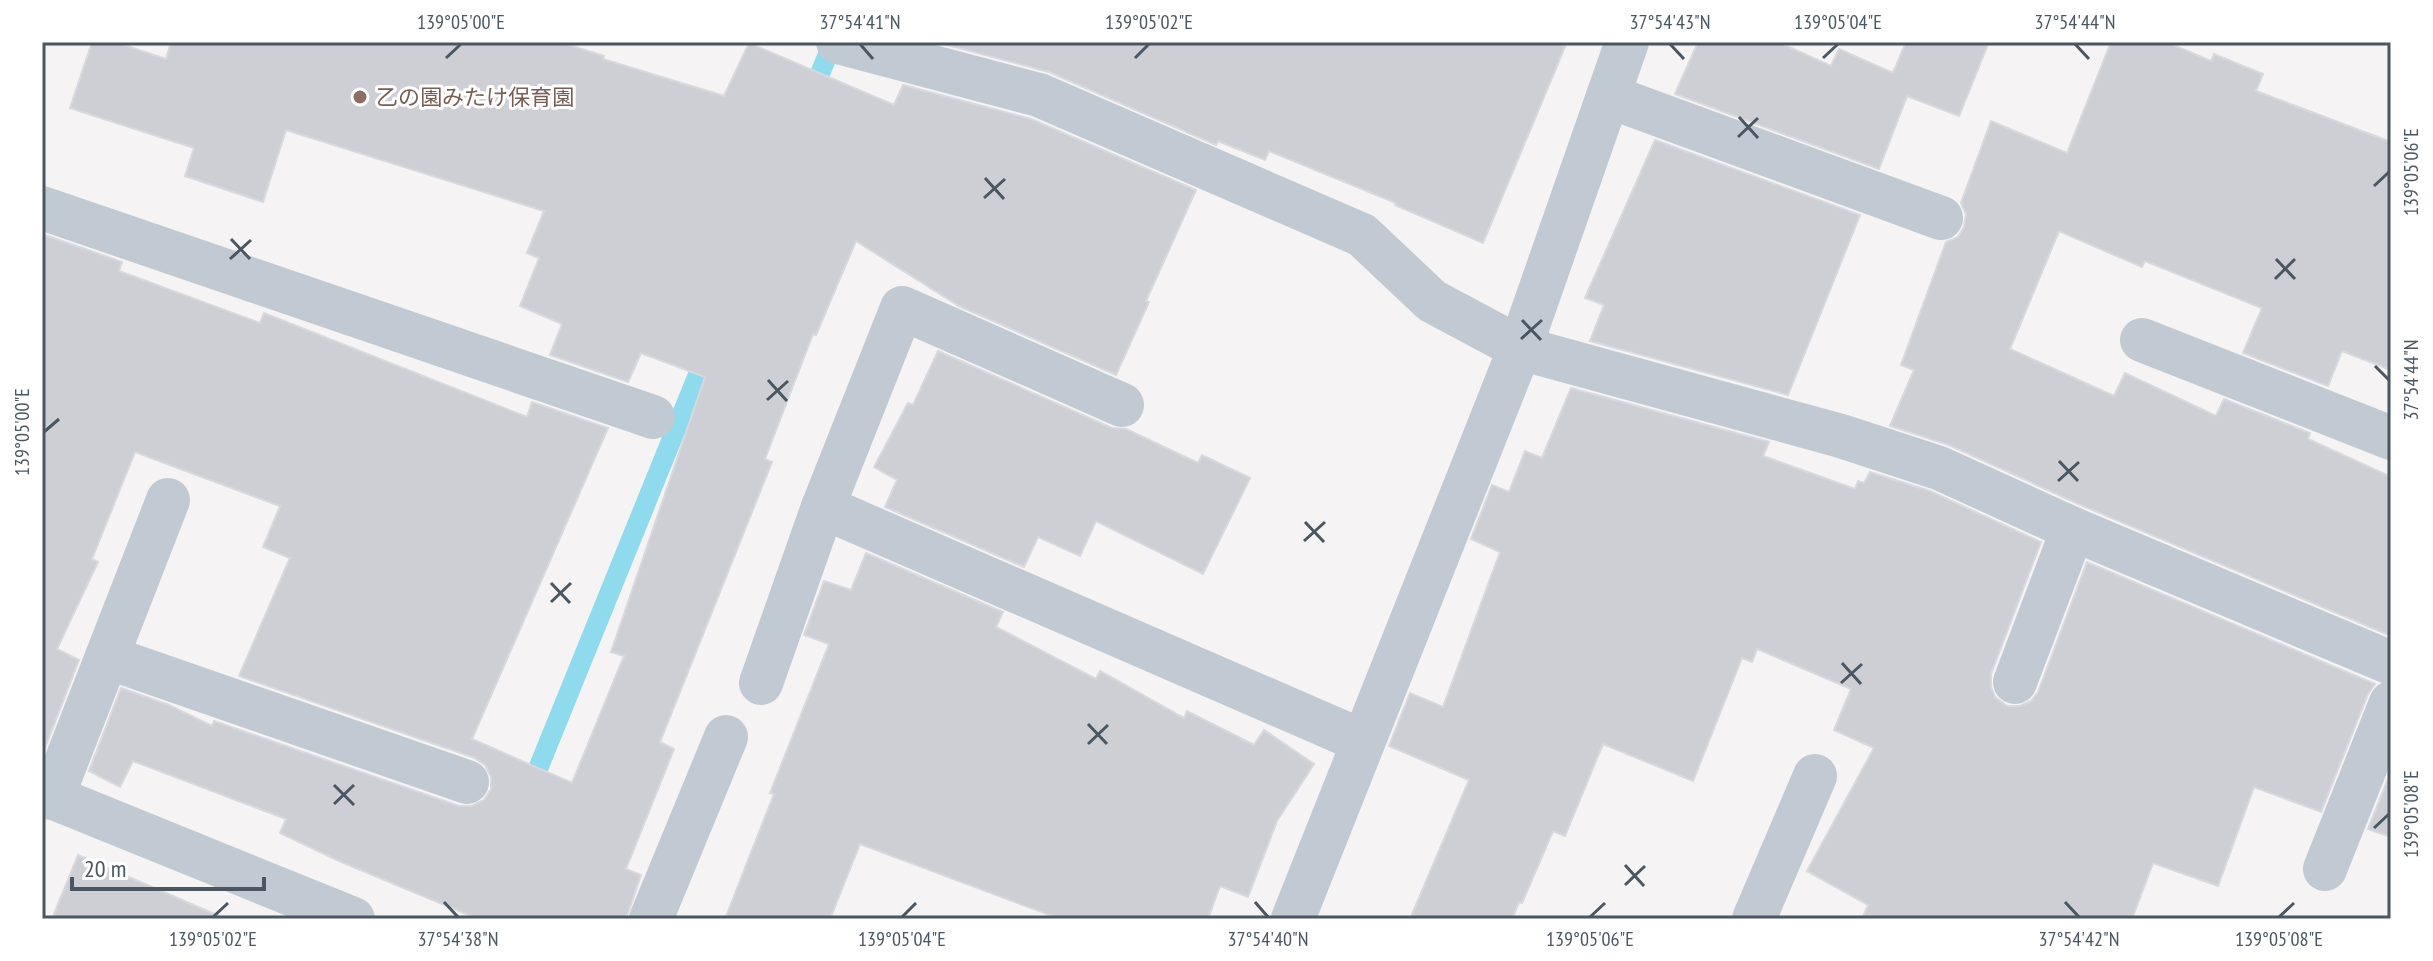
<svg xmlns="http://www.w3.org/2000/svg" width="2433" height="961" font-family="'PT Sans Narrow','Noto Sans JP',sans-serif">
	<style>
		.lines { fill: none; stroke-linecap: round; stroke-linejoin: round }
		.stream { stroke: #90daee; stroke-width: 20 }
		.building { fill: #cdcfd5; stroke: #d7d9de; stroke-width: 2 }
		.minor { stroke: #c1cad2; stroke-width: 44 }
		.ticks { fill: none; stroke: #4a5661; stroke-width: 3 }
		.education-dot { fill: #8d6e63; stroke: #fff; stroke-width: 3 }
		.labels { text-anchor: middle; stroke-width: 6; stroke-linejoin: round; paint-order: stroke }
		.education-label { font-size: 22px; fill: #785e54; stroke: #fff; text-anchor: start }
		.neatline { fill: none; stroke: #4a5661; stroke-width: 3 }
		.ticks-label { font-size: 20px; text-anchor: middle; fill: #4a5661 }
	</style>
	<rect width="100%" height="100%" fill="#f5f3f3"/>
	<g class="lines">
		<g class="stream">
			<polyline points="810,98 833,42"/>
			<polyline points="529,791 708,350"/>
		</g>
	</g>
	<g class="building">
		<polygon points="92,42 115,42 166,59 171,42 559,42 604,56 603,59 724,96 749,43 894,105 903,85 1031,119 1196,190 1146,301 1149,302 1116,375 959,306 856,241 816,335 813,334 765,459 772,462 660,742 674,749 626,869 641,875 626,919 478,919 339,861 280,833 286,819 133,761 120,787 89,771 121,688 169,705 212,726 214,721 459,806 472,806 484,800 491,789 491,777 485,765 475,758 239,676 290,558 263,547 280,506 135,452 92,559 98,562 57,649 79,660 45,748 42,746 42,234 122,262 119,271 260,323 264,313 527,417 532,402 608,428 472,739 572,783 624,656 611,652 705,377 641,353 628,382 550,355 562,324 520,306 539,258 527,253 544,211 286,130 263,202 185,176 194,148 70,108"/>
		<polygon points="936,42 1567,42 1483,243 1395,205 1396,203 1269,151 1265,160 1218,141 1216,145 1049,72"/>
		<polygon points="1698,42 1778,42 1831,66 1839,49 1893,73 1906,42 1989,42 1959,116 1907,96 1879,169 1675,94"/>
		<polygon points="2111,42 2166,42 2211,61 2214,54 2263,74 2256,91 2391,142 2391,370 2342,351 2328,386 2243,353 2262,308 2145,261 2142,267 2059,231 2010,349 2114,396 2125,373 2216,416 2224,399 2310,433 2308,439 2391,477 2391,636 2083,506 1949,445 1890,426 1914,370 1901,365 1946,242 1958,237 1964,227 1966,214 1961,203 1991,121 2067,153"/>
		<polygon points="1655,140 1860,215 1788,395 1590,341 1604,305 1585,298"/>
		<polygon points="938,351 1112,428 1126,429 1198,463 1202,455 1250,478 1203,574 1096,521 1080,556 1038,537 1024,567 885,507 897,480 874,467 908,403 913,405"/>
		<polygon points="1571,388 1769,442 1763,456 1855,489 1858,481 1864,483 1870,472 1930,491 2041,542 1991,674 1991,687 1995,697 2007,706 2020,706 2031,701 2038,692 2087,562 2375,684 2368,694 2321,812 2254,787 2218,886 2153,863 2132,919 1862,919 1868,905 1807,871 1874,748 1834,730 1851,689 1757,649 1752,662 1742,658 1693,781 1603,744 1565,836 1553,831 1522,903 1519,902 1512,919 1410,919 1469,780 1389,746 1410,693 1443,707 1500,552 1471,539 1492,485 1509,492 1525,451 1542,458"/>
		<polygon points="866,553 1003,612 996,627 1096,679 1100,671 1184,718 1187,711 1254,745 1264,730 1314,764 1277,821 1248,897 1220,886 1208,919 1060,919 860,844 830,919 725,919 774,794 770,793 829,644 804,635 824,581 851,590"/>
		<polygon points="2391,771 2391,837 2368,829"/>
		<polygon points="78,855 226,919 52,919"/>
	</g>
	<g class="lines">
		<g class="minor">
			<polyline points="838,42 1039,95 1362,235 1432,301 1520,348 1841,436 1939,468 2073,529 2391,663"/>
			<polyline points="1608,96 1941,218"/>
			<polyline points="42,208 653,417"/>
			<polyline points="2142,340 2391,438"/>
			<polyline points="1122,405 902,308 823,507 1362,741"/>
			<polyline points="107,657 467,782"/>
			<polyline points="2015,682 2073,529"/>
			<polyline points="761,683 823,507"/>
			<polyline points="42,793 353,919"/>
			<polyline points="52,798 168,500"/>
			<polyline points="2325,869 2391,703"/>
			<polyline points="651,919 726,737"/>
			<polyline points="1293,919 1520,348 1627,42"/>
			<polyline points="1754,919 1815,776"/>
		</g>
	</g>
	<path class="ticks" d="M860 44 873 59M1670 44 1684 59M2075 44 2089 59M446 58 461 44M1135 58 1149 44M1823 58 1838 44M1739 117 1758 138M1738 137 1758 118M985 178 1004 199M2374 186 2389 172M984 198 1005 179M231 239 250 259M230 259 251 240M2276 259 2295 279M2275 279 2295 259M1522 320 1541 340M1521 339 1542 320M2375 366 2389 380M768 380 787 401M767 400 788 381M44 432 59 419M2059 461 2078 481M2058 481 2079 462M1305 522 1324 542M1304 541 1325 522M551 583 570 603M551 602 571 583M1842 663 1861 684M1841 683 1862 664M1088 724 1107 744M1088 744 1108 725M334 785 354 805M334 804 354 785M2374 828 2389 814M1625 865 1644 886M1625 885 1645 866M444 902 458 917M1255 902 1268 917M2065 902 2079 917M213 917 228 903M902 917 916 903M1590 917 1605 903M2279 917 2294 903"/>
	<circle class="education-dot" cx="360" cy="97" r="8"/>
	<g class="labels">
		<g class="education-label">
			<text x="376" y="105">乙の園みたけ保育園</text>
		</g>
	</g>
	<rect width="2433" height="961" fill="none" stroke="#ffffff" stroke-width="88"/>
	<path d="M72 877v12h192v-12" fill="none" stroke="#4a5661" stroke-width="4"/>
	<text x="84" y="877" font-size="24" fill="#4a5661" stroke="#ffffff" stroke-width="6" paint-order="stroke">20 m</text>
	<rect x="44" y="44" width="2345" height="873" class="neatline"/>
	<g class="ticks-label">
		<text x="461" y="29">139°05'00"E</text>
		<text x="860" y="29">37°54'41"N</text>
		<text x="1149" y="29">139°05'02"E</text>
		<text x="1670" y="29">37°54'43"N</text>
		<text x="1838" y="29">139°05'04"E</text>
		<text x="2075" y="29">37°54'44"N</text>
		<text transform="translate(2411 172) rotate(-90)" y="7">139°05'06"E</text>
		<text transform="translate(2411 380) rotate(-90)" y="7">37°54'44"N</text>
		<text transform="translate(22 432) rotate(-90)" y="7">139°05'00"E</text>
		<text transform="translate(2411 814) rotate(-90)" y="7">139°05'08"E</text>
		<text x="213" y="946">139°05'02"E</text>
		<text x="458" y="946">37°54'38"N</text>
		<text x="902" y="946">139°05'04"E</text>
		<text x="1268" y="946">37°54'40"N</text>
		<text x="1590" y="946">139°05'06"E</text>
		<text x="2079" y="946">37°54'42"N</text>
		<text x="2279" y="946">139°05'08"E</text>
	</g>
</svg>
